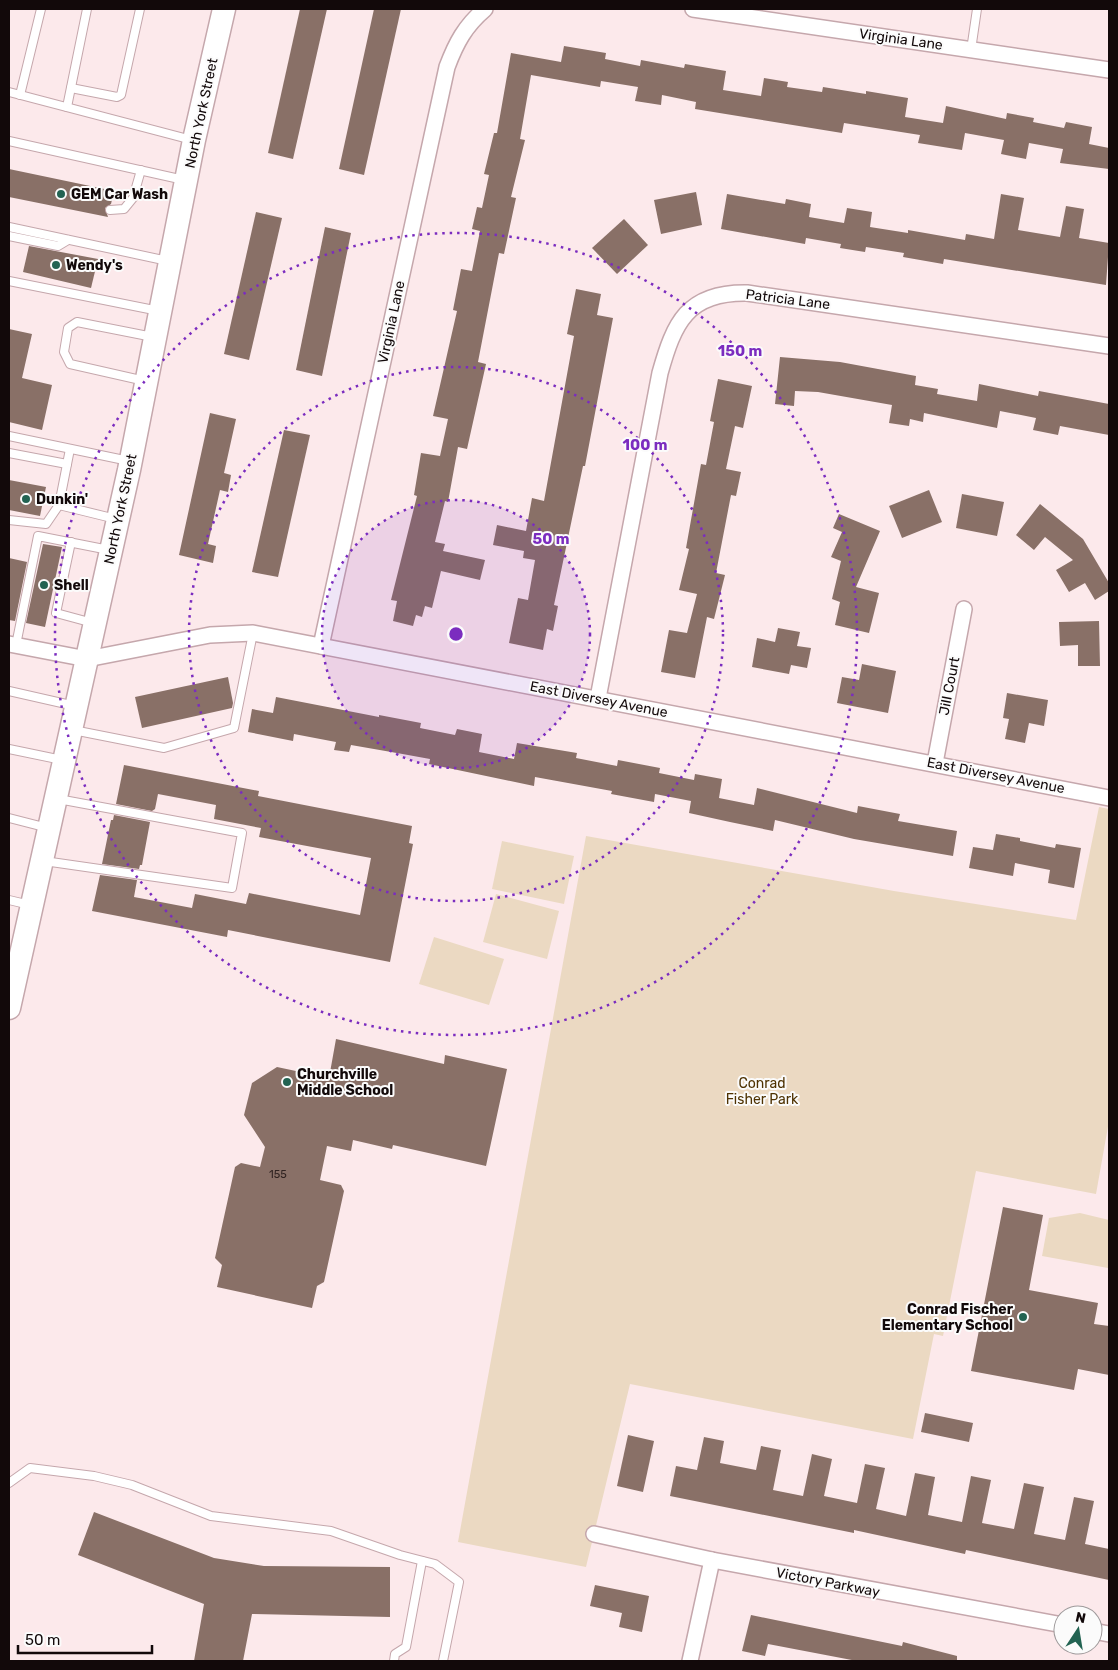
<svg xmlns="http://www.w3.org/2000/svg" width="1118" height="1670" font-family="Rubik,sans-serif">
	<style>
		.green { fill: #ebd9c2 }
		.building { fill: #897067 }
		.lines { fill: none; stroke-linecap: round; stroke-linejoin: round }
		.lane-casing { stroke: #c5a7ac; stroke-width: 10 }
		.street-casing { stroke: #c5a7ac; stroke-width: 18 }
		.secondary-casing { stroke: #c5a7ac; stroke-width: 25 }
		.lane { stroke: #fff; stroke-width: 8 }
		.street { stroke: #fff; stroke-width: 15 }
		.secondary { stroke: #fff; stroke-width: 22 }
		.ring { fill: none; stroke: #7b2cbf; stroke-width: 2.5; stroke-dasharray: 2.5 5 }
		.poi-dot { fill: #226352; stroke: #fbfbfb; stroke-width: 2 }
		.labels { text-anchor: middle; stroke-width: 4; stroke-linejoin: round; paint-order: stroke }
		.number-label { font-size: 11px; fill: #302321 }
		.street-label { font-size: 14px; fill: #12090a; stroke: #fbfbfb }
		.poi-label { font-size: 14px; font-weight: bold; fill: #12090a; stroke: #fbfbfb; text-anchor: start }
		.park-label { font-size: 14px; fill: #4e3202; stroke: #fbfbfb }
		.centre { fill: #7b2cbf; stroke: #fbfbfb; stroke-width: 2.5 }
		.ring-label { font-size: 15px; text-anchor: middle; font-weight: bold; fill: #7b2cbf; stroke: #fbfbfb; stroke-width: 4; stroke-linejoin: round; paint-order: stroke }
	</style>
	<rect width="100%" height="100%" fill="#fce9eb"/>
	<g class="green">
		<polygon points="1099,807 1109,809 1109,1121 1096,1194 976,1171 943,1336 934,1334 913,1439 630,1384 586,1567 458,1542 586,836 894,891 1076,920"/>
		<polygon points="502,841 574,856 564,904 492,889"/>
		<polygon points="496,894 559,911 547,959 483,942"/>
		<polygon points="434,937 504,959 489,1005 419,984"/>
		<polygon points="1080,1213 1109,1220 1108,1268 1042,1256 1049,1218"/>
	</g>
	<g class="building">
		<polygon points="300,9 327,9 293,159 268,153"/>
		<polygon points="374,9 401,9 364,175 339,169"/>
		<polygon points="564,46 606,53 605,59 640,66 641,60 684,68 685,64 726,71 723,90 761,96 764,78 788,82 787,87 822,92 823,87 866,94 866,91 908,98 905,117 943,123 946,106 1006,119 1007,113 1034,118 1033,122 1064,128 1066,122 1092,127 1089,144 1109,148 1109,169 1060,163 1063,149 1029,143 1026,159 1001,154 1004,140 965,133 962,150 918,143 920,135 844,123 842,133 695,109 696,102 662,95 661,105 635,101 638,87 601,81 600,87 531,75 520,139 525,140 511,197 516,198 504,254 499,253 478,362 486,364 467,449 458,447 448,502 445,501 435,542 445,544 443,551 485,560 480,580 441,571 432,608 425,606 422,617 416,615 413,626 393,621 397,601 391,600 417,496 414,495 421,453 440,456 448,419 433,416 457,311 453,310 461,269 472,271 480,231 472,229 477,207 482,208 489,175 484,174 494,133 497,133 511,53 561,62"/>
		<polygon points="9,169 114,191 111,204 105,208 108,217 9,197"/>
		<polygon points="696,192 702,225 661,234 654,200"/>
		<polygon points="727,194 785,204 786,199 811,204 809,217 844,223 847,208 872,212 870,227 908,233 908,230 965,240 966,234 994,239 1001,194 1024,198 1018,230 1060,237 1066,206 1084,209 1079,238 1109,243 1106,285 944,259 943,264 903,257 904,253 866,247 865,252 840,248 841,244 806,238 805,244 721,229"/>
		<polygon points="256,212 282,218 249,360 224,354"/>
		<polygon points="624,219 648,245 617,274 592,248"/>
		<polygon points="325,227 351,233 322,376 296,370"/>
		<polygon points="29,246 98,259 91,288 23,272"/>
		<polygon points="576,289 601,294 597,315 613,318 585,466 583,466 554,605 558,606 553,631 547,629 543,650 509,643 518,598 528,600 535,560 523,558 524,551 493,545 497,525 526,531 532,498 544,501 574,336 567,334"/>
		<polygon points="9,329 32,334 22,378 52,385 42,430 9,422"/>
		<polygon points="780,357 840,362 916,376 915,385 938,389 937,394 977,401 979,384 1038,396 1039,391 1109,404 1109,435 1060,426 1058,435 1033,430 1036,418 1000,411 997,428 924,413 923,422 910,419 909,426 889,423 892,405 818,392 795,391 794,406 775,404"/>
		<polygon points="718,379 752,386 743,428 735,426 726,469 741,472 736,496 731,495 716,573 725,575 714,619 707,617 695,678 661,672 669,630 687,633 697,594 679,590 689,549 686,548 701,464 706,465 714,422 710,421"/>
		<polygon points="210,413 236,419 224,473 231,475 228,492 220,490 208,544 216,546 213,563 179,555"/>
		<polygon points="284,430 310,435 278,577 252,572"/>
		<polygon points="9,480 46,487 40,516 9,510"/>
		<polygon points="929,490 942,522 902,538 889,506"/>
		<polygon points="962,494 1004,502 997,536 956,528"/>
		<polygon points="1040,504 1083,539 1109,583 1109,591 1095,600 1085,583 1069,592 1056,570 1073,560 1045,537 1034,550 1016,535"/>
		<polygon points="839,514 880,531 856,587 879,593 869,633 835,625 840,602 832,599 841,561 831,557 842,532 833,528"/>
		<polygon points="43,544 62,547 45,627 26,623"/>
		<polygon points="9,558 27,562 15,621 9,620"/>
		<polygon points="1099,621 1100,666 1078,666 1078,645 1060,646 1059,622"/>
		<polygon points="778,628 800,632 797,646 811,648 807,668 791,665 789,674 752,667 757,638 775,642"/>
		<polygon points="862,664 896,671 888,713 837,703 842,677 859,680"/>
		<polygon points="228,677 233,703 232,708 142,728 135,697"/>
		<polygon points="1007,693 1048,700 1044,726 1029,723 1025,743 1005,739 1009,719 1003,718"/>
		<polygon points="276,697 379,717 379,715 421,723 420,728 455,735 457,729 482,734 479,752 514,759 517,743 577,753 576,758 617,766 618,760 660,768 659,773 694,780 695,774 722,779 719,798 754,805 757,788 857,813 858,806 900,814 898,821 957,831 953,856 854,839 775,820 773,831 730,822 689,813 691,801 655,794 654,802 611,794 612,791 535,777 534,786 429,764 430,759 397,753 351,745 349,752 334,750 336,742 294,734 293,741 248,732 252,709 273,713"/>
		<polygon points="124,765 259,791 258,796 412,826 409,843 413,844 390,962 228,930 227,937 92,911 100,875 137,880 134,897 192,908 195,894 246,904 249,893 360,915 371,858 259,837 261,828 214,819 216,805 158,794 155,809 152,811 116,804"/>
		<polygon points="114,815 150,822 142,865 140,865 139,869 102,864 111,820 113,820"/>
		<polygon points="996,834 1020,838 1020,841 1055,848 1056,844 1081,848 1074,888 1048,883 1050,870 1015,863 1013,876 969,868 973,847 993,850"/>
		<polygon points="336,1039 444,1064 445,1055 507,1069 486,1166 393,1145 392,1149 353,1140 351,1151 327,1146 320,1180 341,1185 344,1191 324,1282 317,1286 312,1308 217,1287 222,1265 215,1258 235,1167 241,1163 260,1167 265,1147 244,1115 252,1083 277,1067 329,1078"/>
		<polygon points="1003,1207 1043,1215 1029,1290 1098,1303 1094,1324 1109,1326 1109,1375 1078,1369 1074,1390 971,1371"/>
		<polygon points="925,1413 973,1423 969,1442 921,1432"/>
		<polygon points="628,1435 654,1441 643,1492 617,1486"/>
		<polygon points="704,1437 724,1441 720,1463 756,1470 761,1446 781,1450 773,1490 803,1496 812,1454 832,1459 824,1496 857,1503 865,1464 885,1468 876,1509 906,1516 915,1473 935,1477 928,1515 962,1522 971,1476 991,1480 982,1523 1014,1529 1024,1483 1044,1487 1034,1534 1065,1540 1074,1497 1094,1501 1085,1544 1109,1549 1109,1580 966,1550 965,1554 854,1530 854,1533 670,1496 676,1466 697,1470"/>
		<polygon points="94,1512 214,1558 264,1566 390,1567 390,1617 252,1614 243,1661 194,1661 204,1604 78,1555"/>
		<polygon points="595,1585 649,1596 642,1632 619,1627 622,1613 590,1606"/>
		<polygon points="751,1615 902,1646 903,1642 957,1656 957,1661 857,1661 768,1644 765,1656 742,1651"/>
	</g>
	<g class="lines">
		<defs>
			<g id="lane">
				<polyline points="971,50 977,9"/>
				<polyline points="71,88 117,97 121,95 140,9"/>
				<polyline points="9,92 192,140"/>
				<polyline points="20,95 41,9"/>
				<polyline points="67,107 87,9"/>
				<polyline points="9,141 184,180"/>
				<polyline points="110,210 124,209 133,198 141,170"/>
				<polyline points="9,227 168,261"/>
				<polyline points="9,236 58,246 68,240"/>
				<polyline points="9,281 159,311"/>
				<polyline points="145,381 70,364 64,352 68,328 77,322 153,337"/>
				<polyline points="9,436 129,461"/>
				<polyline points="70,449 59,505 116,519"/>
				<polyline points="9,453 67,464"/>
				<polyline points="9,520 46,524 59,505"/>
				<polyline points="71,542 56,613 93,623"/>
				<polyline points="16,645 38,536 109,550"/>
				<polyline points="9,691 75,706"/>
				<polyline points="73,730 164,748 234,728 253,633"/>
				<polyline points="9,749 62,760"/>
				<polyline points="9,818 48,828"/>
				<polyline points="44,861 232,888 242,833 58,799"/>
				<polyline points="9,900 30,905"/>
				<polyline points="9,1483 30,1468 94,1476 132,1485 211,1516 331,1531 400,1555 435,1564 459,1582 443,1661"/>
				<polyline points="394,1661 395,1654 406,1647 422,1561"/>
			</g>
			<g id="street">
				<polyline points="693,9 1109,70"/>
				<polyline points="9,644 87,659 210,635 253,633 1109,798"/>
				<path d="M321 646 447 67C456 43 465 26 485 9"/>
				<path d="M598 698 660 373C674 323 687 292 747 293L1109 346"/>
				<polyline points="935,763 964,609"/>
				<polyline points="594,1534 712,1560 1063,1625"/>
				<polyline points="1093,1631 1109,1634"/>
				<polyline points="690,1661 712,1560"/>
			</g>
			<polyline id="secondary" points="9,1008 129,470 194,140 224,9"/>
		</defs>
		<use href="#lane" class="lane-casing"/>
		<use href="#street" class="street-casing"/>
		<use href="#secondary" class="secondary-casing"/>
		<use href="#lane" class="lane"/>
		<use href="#street" class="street"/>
		<use href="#secondary" class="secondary"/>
	</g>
	<circle cx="456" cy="634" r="134" fill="#7b2cbf" fill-opacity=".12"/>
	<g class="ring">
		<circle cx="456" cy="634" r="134"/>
		<circle cx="456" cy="634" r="267"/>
		<circle cx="456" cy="634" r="401"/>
	</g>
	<g class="poi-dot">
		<circle cx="61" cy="194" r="5"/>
		<circle cx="56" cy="265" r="5"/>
		<circle cx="26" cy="499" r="5"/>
		<circle cx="44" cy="585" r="5"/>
		<circle cx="287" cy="1082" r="5"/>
		<circle cx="1023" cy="1317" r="5"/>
	</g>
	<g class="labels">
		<g class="number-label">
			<text x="278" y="1178">155</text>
		</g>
		<g class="street-label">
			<text transform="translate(901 39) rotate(8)" y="5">Virginia Lane</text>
			<text transform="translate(201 113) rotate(-78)" y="5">North York Street</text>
			<text transform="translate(788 299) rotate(7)" y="5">Patricia Lane</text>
			<text transform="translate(391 322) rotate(-78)" y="5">Virginia Lane</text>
			<text transform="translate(120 509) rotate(-78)" y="5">North York Street</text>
			<text transform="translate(949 686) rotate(-79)" y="5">Jill Court</text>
			<text transform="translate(599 699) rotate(11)" y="5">East Diversey Avenue</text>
			<text transform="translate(996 775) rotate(11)" y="5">East Diversey Avenue</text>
			<text transform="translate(828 1582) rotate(11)" y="5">Victory Parkway</text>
		</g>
		<g class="poi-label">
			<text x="71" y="199">GEM Car Wash</text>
			<text x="66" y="270">Wendy's</text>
			<text x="36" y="504">Dunkin'</text>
			<text x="54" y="590">Shell</text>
			<text x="297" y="1079">Churchville<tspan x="297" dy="16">Middle School</tspan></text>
			<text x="1013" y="1314" text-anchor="end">Conrad Fischer<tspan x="1013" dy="16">Elementary School</tspan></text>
		</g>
		<g class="park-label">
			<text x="762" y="1088">Conrad<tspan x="762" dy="16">Fisher Park</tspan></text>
		</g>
	</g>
	<circle cx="456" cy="634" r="8" class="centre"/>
	<g class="ring-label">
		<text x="740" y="356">150 m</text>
		<text x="645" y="450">100 m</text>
		<text x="551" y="544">50 m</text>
	</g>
	<rect width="1118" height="1670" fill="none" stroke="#12090a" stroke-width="20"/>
	<g transform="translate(1078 1630) rotate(12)"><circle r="24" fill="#fbfbfb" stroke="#9e9a9b"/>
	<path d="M0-4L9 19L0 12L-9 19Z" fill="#226352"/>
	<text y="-8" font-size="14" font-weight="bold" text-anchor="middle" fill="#12090a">N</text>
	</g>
	<path d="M18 1645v8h134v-8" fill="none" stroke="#12090a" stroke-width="2.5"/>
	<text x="25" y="1645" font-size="15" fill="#12090a" stroke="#fbfbfb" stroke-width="4" paint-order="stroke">50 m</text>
</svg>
